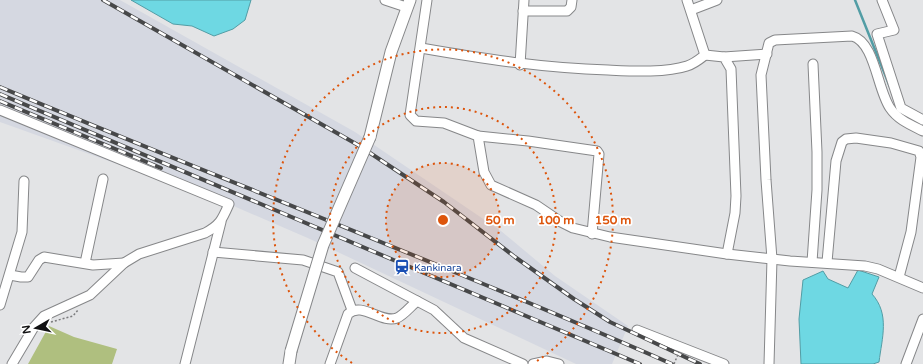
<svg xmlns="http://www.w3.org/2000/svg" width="923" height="364" font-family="'Varela Round',sans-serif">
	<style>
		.built { fill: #d5d8e1 }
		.green { fill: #afbf7f }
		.water { fill: #6ed8e3; stroke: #529da5 }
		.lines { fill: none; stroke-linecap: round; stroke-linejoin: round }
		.stream { stroke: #529da5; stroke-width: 2.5 }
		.minor-casing { stroke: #868789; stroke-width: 11 }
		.major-casing { stroke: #868789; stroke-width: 13 }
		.path { stroke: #7b7b7d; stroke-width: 1.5; stroke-dasharray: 2 2; stroke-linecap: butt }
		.minor { stroke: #fff; stroke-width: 9 }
		.major { stroke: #fff; stroke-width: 11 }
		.rail-casing { stroke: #474849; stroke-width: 4 }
		.rail { stroke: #fff; stroke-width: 2.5; stroke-dasharray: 8; stroke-linecap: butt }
		.major-bridge-casing { stroke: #868789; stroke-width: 13; stroke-linecap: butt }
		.path-bridge { stroke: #7b7b7d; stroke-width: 1.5; stroke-dasharray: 2 2; stroke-linecap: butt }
		.major-bridge { stroke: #fff; stroke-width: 11 }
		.ring { fill: none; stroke: #dd550c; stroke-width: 2; stroke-dasharray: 2 4 }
		.labels { text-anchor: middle; stroke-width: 3.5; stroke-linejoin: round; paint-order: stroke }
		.transit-label { font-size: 10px; fill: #164399; stroke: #fff; text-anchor: start }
		.centre { fill: #dd550c; stroke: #fff; stroke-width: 2 }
		.ring-label { font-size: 12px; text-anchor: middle; font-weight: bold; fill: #dd550c; stroke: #fff; stroke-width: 3.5; stroke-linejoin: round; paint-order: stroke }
	</style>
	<rect width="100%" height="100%" fill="#e3e4e6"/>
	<polygon class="built" points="0,0 120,0 355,132 501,231 555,276 628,326 612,364 576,364 310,239 229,204 0,122"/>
	<polygon class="green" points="49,326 74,337 117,349 112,364 28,364"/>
	<g class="water">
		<polygon points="131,0 251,0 245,20 233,29 214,36 192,26 173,24"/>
		<path d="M858 270 879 277 872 294C890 314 882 338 879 362L873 364H801L799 319 803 280 823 271 828 279 848 288Z"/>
	</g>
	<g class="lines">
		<polyline class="stream" points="855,0 890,87"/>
		<defs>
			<g id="minor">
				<polyline points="385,0 406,7"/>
				<polyline points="427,0 410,115 416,121 444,123 478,136 484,172 491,185 536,205 561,222 573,228 610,237 727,254 790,261 865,266 878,269 923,288"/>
				<polyline points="882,0 894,30 877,34 901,108 923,120"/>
				<polyline points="691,10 717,0"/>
				<polyline points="523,11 567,11 571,7 572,0"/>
				<path d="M421 48C484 59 544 68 608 70 631 71 666 73 687 66 694 64 700 59 705 55L687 0"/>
				<polyline points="705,55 724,57 731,69 736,196 735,213 727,254"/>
				<polyline points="724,57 767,54"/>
				<polyline points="520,65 524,0"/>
				<path d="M0 110 229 204C222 220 220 225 205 233L139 254 124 263 90 295 44 316 34 327 12 364"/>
				<polyline points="478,136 528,141 597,151 599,154 592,234"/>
				<polyline points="213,252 303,260 338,272 352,310"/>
				<polyline points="812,262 817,190 817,152 813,64"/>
				<polyline points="827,262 836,161 842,142 846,139 856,138 891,143 919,151 921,157 911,232 899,277"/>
				<polyline points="85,263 103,179"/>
				<polyline points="355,268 434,310 464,338 523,364"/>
				<polyline points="10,275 21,277 28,277 39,260 44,257 93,265 124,263"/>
				<polyline points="0,305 22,232 24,181"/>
				<polyline points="637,330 724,364"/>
				<polyline points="185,364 221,222"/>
				<path d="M330 364 348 314C362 301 381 324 397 318 404 315 411 306 417 301"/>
				<polyline points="533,364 547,361 559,364"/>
				<path d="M769 364 772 259 766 180 761 75 769 43 775 40 852 36C875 42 877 89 890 108 898 120 911 125 923 131"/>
				<polyline points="906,364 923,319"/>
			</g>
			<g id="major">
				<polyline points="370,137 391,52 410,0"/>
				<polyline points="289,364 291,351"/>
			</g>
		</defs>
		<use href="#minor" class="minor-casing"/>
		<use href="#major" class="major-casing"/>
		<polyline class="path" points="51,322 73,316 78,310"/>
		<use href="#minor" class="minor"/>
		<use href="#major" class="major"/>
		<defs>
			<g id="rail">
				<polyline points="103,0 358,145 444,202 515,257 574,299 610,322 700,364"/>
				<path d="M0 87C224 180 450 267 672 364"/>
				<polyline points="0,94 640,364"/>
				<polyline points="0,101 161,168"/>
			</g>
		</defs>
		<use href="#rail" class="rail-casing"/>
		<use href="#rail" class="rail"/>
		<defs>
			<polyline id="major-bridge" points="291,351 323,245 370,137"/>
		</defs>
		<use href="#major-bridge" class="major-bridge-casing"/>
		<polyline class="path-bridge" points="674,364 679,352"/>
		<use href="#major-bridge" class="major-bridge"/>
	</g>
	<circle cx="443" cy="220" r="57" fill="#dd550c" fill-opacity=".12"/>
	<g class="ring">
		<circle cx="443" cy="220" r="57"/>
		<circle cx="443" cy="220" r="113"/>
		<path d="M352 363A170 170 0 1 1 534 363"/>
	</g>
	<defs>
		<symbol id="station-bare" viewBox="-9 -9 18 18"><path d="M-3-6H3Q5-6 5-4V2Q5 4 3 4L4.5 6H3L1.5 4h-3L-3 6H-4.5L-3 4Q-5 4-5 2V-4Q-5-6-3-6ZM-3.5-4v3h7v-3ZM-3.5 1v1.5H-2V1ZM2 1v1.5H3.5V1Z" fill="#1a4fb4" stroke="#fff" stroke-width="2.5" paint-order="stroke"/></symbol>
	</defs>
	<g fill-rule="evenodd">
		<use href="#station-bare" x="391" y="256" width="22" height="22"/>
	</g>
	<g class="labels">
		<g class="transit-label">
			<text x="414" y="271">Kankinara</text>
		</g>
	</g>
	<circle cx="443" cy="220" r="6" class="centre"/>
	<g class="ring-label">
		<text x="500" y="224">50 m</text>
		<text x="556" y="224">100 m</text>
		<text x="613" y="224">150 m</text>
	</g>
	<g transform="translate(36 328) rotate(261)" stroke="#ffffff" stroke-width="3" paint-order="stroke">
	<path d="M0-3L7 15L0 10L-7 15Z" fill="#121213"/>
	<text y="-6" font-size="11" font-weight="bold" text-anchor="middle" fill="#121213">N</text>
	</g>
</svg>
